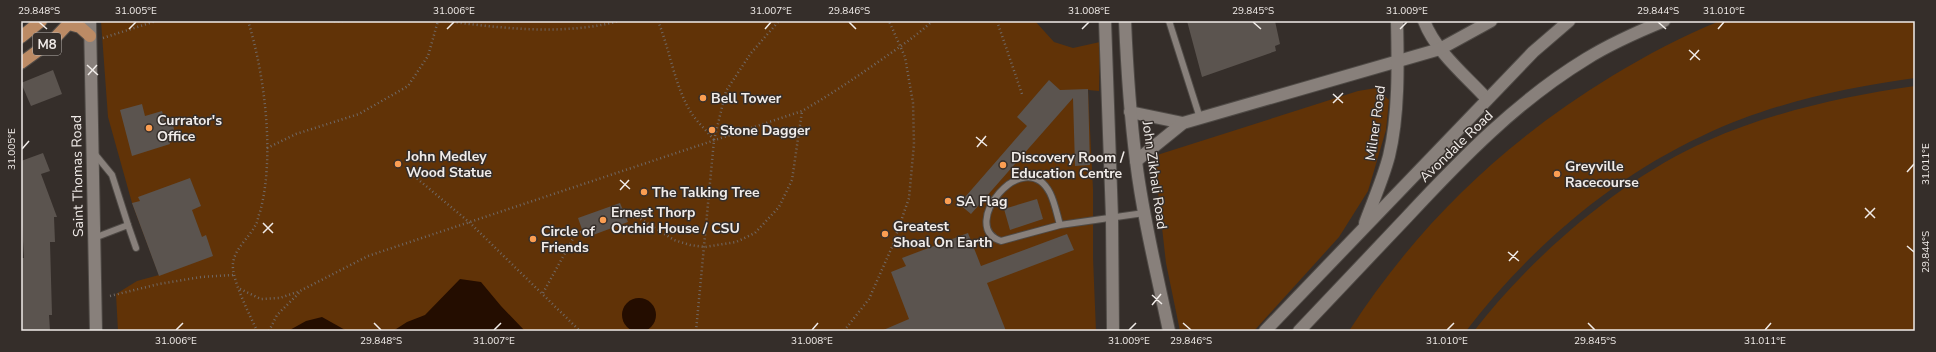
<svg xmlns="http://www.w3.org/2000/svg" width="1936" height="352" font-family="'Nunito Sans',sans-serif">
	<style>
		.green { fill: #613307 }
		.water { fill: #240d00 }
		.building { fill: #5b544f }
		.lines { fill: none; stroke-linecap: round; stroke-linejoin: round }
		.lane-casing { stroke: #4f4a46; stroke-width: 8 }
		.street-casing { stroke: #4f4a46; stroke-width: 14 }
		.secondary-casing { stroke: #4f4a46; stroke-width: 14 }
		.primary-casing { stroke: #4f4a46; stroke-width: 14 }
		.path { stroke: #706966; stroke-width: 2.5; stroke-dasharray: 1 3; stroke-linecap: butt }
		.lane { stroke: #88807b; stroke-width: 6 }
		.street { stroke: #88807b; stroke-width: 12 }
		.secondary { stroke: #88807b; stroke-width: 12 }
		.primary { stroke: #bc8b65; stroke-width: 12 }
		.ticks { fill: none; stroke: #f1ece9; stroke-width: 1.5 }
		.poi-dot { fill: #fb9e52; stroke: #352e2a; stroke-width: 1.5 }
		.labels { text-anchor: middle; stroke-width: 3; stroke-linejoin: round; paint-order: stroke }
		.shield { fill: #352e2a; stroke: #b9b3b0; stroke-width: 1 }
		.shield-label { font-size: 13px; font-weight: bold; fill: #f1ece9 }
		.poi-label { font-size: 14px; font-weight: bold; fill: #f1ece9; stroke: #352e2a; text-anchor: start }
		.street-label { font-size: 14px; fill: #f1ece9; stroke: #352e2a }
		.neatline { fill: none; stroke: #f1ece9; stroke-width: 1.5 }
		.ticks-label { font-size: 10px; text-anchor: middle; fill: #f1ece9 }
	</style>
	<rect width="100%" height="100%" fill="#352e2a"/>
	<g class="green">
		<polygon points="101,21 1035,21 1054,42 1073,48 1100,42 1099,91 1088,90 1093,189 1093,258 1096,331 118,331 116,294 137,281 159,275 132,203 108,117"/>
		<path d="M1720 21H1915V78C1843 88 1768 104 1702 136 1610 179 1528 250 1466 331H1349C1418 224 1504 142 1612 76 1647 55 1682 36 1720 21Z"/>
		<path d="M1915 86V331H1474C1531 257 1622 178 1707 141 1772 112 1845 96 1915 86Z"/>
		<polygon points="1376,88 1389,100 1386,130 1368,191 1339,237 1254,331 1180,331 1166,263 1154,156 1358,91"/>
	</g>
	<g class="water">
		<polygon points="460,279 481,282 501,306 525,331 393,331 407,322 425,315"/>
		<circle cx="639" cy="315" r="17"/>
		<polygon points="322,317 347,331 288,331 306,321"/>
	</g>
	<g class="building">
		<polygon points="1187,21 1275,21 1280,44 1275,46 1276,51 1202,77"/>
		<polygon points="53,70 62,94 31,106 21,83"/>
		<polygon points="1049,80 1060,90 1088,89 1090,165 1075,166 1073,98 971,214 959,204 1027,126 1017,117"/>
		<polygon points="142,104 145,116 162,111 165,121 172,120 175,134 168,136 170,144 132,156 120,110"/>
		<polygon points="43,153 50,171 41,174 57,217 54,217 55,242 50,242 52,315 49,315 50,331 21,331 21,258 24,258 21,208 21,161"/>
		<polygon points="190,178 201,206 192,210 202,237 206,235 213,256 159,276 132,203 140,201 138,197"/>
		<polygon points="1037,199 1043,219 1010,230 1004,209"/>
		<polygon points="620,203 628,222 585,238 578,218"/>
		<polygon points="968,233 981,266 1067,234 1074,250 987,283 1006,331 881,331 909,319 891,272 906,266 902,258"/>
	</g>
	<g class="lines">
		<defs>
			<g id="lane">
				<polyline points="1169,21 1200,118"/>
				<polyline points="94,153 112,175 128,225"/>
				<path d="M1060 225C1057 215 1055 203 1050 193 1024 143 957 227 1001 241L1060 225 1144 213"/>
				<polyline points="94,238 128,225 136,248"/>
			</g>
			<g id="street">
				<polyline points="90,21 96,331"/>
				<path d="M1424 21C1436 52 1465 75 1487 99"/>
				<polyline points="1130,112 1183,123"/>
				<polyline points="1136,161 1183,123 1440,49 1491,21"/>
				<path d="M1365 223C1373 201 1383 179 1389 156 1399 115 1398 64 1397 21"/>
				<polyline points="1265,331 1533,52 1569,21"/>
				<path d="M1299 331C1335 293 1371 255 1407 217 1461 159 1517 101 1586 59 1610 44 1637 32 1664 21"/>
			</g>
			<g id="secondary">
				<polyline points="1105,21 1112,218 1113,331"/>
				<path d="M1125 21C1127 68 1130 114 1136 161 1143 218 1157 274 1169 331"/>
			</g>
			<g id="primary">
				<polyline points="69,24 80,27 90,36"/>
				<polyline points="21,37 41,21"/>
				<polyline points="21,63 54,39 71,21"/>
			</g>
		</defs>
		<use href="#lane" class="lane-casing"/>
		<use href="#street" class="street-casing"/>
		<use href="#secondary" class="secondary-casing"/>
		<use href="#primary" class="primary-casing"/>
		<g class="path">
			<path d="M248 21C265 75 275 158 260 212 258 216 258 221 256 224 250 237 235 248 233 263 231 279 250 315 257 331"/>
			<polyline points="334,21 346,21"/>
			<path d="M445 21C501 28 563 36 619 21"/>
			<path d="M658 21C670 50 675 88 692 114 698 123 707 131 714 140"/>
			<polyline points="997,21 1022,94"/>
			<polyline points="103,38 156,21"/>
			<polyline points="267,148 296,134 359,114 408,86 428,56 438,21"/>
			<polyline points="414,176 469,222 580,331"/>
			<polyline points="625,216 639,218 674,240 690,245 705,247 736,242 755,233 779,207 792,180 802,111"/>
			<path d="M240 289 261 299 280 298 300 291 368 256 802 111C837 91 868 69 901 46 912 38 922 31 932 21"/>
			<polyline points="543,293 575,235 583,231"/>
			<polyline points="110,296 159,284 201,277 234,275"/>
			<polyline points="269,331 277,315 300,292"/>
			<polyline points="696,331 714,140 726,91 751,53 779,21"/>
			<polyline points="844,331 869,299 892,247 909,198 914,144 913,103 905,57 889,21"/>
		</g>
		<use href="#lane" class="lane"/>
		<use href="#street" class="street"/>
		<use href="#secondary" class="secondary"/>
		<use href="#primary" class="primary"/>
	</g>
	<path class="ticks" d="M39 22 47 29M849 22 856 29M1253 22 1261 29M1658 22 1666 29M129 29 136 22M447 29 454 22M765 29 771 22M1082 29 1089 22M1400 29 1407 22M1718 29 1724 22M1689 50 1700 60M1690 60 1699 50M87 65 98 75M88 75 97 65M1333 94 1343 103M1333 103 1343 93M976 137 987 146M977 147 986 136M22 149 29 141M1907 172 1914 164M620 180 630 189M620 190 629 180M1865 208 1875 218M1865 218 1875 208M263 223 273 233M263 233 273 223M1907 246 1914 252M1508 252 1519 261M1509 261 1518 251M1152 295 1162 304M1152 305 1161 294M374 323 381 330M1183 323 1191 330M1588 323 1595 330M176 330 183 323M494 330 501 323M812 330 818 323M1129 330 1136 323M1447 330 1454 323M1765 330 1771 323"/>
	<g class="poi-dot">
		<circle cx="703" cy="98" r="4"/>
		<circle cx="149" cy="128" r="4"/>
		<circle cx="712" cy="130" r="4"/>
		<circle cx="398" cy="164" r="4"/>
		<circle cx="1003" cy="165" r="4"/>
		<circle cx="1557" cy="174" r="4"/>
		<circle cx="644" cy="192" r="4"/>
		<circle cx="948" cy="201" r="4"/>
		<circle cx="603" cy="220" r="4"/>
		<circle cx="885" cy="234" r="4"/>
		<circle cx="533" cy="239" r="4"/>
	</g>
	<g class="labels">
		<rect class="shield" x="33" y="33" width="28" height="22" rx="3"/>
		<g class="shield-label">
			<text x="47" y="49">M8</text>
		</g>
		<g class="poi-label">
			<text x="711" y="103">Bell Tower</text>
			<text x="157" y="125">Currator's<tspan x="157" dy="16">Office</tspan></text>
			<text x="720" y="135">Stone Dagger</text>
			<text x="406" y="161">John Medley<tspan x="406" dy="16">Wood Statue</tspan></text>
			<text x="1011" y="162">Discovery Room /<tspan x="1011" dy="16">Education Centre</tspan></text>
			<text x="1565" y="171">Greyville<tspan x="1565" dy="16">Racecourse</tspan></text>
			<text x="652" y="197">The Talking Tree</text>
			<text x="956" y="206">SA Flag</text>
			<text x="611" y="217">Ernest Thorp<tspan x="611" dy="16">Orchid House / CSU</tspan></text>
			<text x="893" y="231">Greatest<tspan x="893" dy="16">Shoal On Earth</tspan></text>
			<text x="541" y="236">Circle of<tspan x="541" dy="16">Friends</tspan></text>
		</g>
		<g class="street-label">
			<text transform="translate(1375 123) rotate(-82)" y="5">Milner Road</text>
			<text transform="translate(1456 146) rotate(-44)" y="5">Avondale Road</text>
			<text transform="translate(1155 175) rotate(82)" y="5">John Zikhali Road</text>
			<text transform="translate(77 176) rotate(-91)" y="5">Saint Thomas Road</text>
		</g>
	</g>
	<rect width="1936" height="352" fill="none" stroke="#352e2a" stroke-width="44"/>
	<rect x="22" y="22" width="1892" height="308" class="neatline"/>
	<g class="ticks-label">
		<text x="39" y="14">29.848°S</text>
		<text x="136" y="14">31.005°E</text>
		<text x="454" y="14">31.006°E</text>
		<text x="771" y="14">31.007°E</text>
		<text x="849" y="14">29.846°S</text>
		<text x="1089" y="14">31.008°E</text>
		<text x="1253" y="14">29.845°S</text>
		<text x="1407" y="14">31.009°E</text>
		<text x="1658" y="14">29.844°S</text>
		<text x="1724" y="14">31.010°E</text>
		<text transform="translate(11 149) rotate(-90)" y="4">31.005°E</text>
		<text transform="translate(1925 164) rotate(-90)" y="4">31.011°E</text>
		<text transform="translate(1925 252) rotate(-90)" y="4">29.844°S</text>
		<text x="176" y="344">31.006°E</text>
		<text x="381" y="344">29.848°S</text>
		<text x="494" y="344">31.007°E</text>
		<text x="812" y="344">31.008°E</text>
		<text x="1129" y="344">31.009°E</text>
		<text x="1191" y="344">29.846°S</text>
		<text x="1447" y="344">31.010°E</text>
		<text x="1595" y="344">29.845°S</text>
		<text x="1765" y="344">31.011°E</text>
	</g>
</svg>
